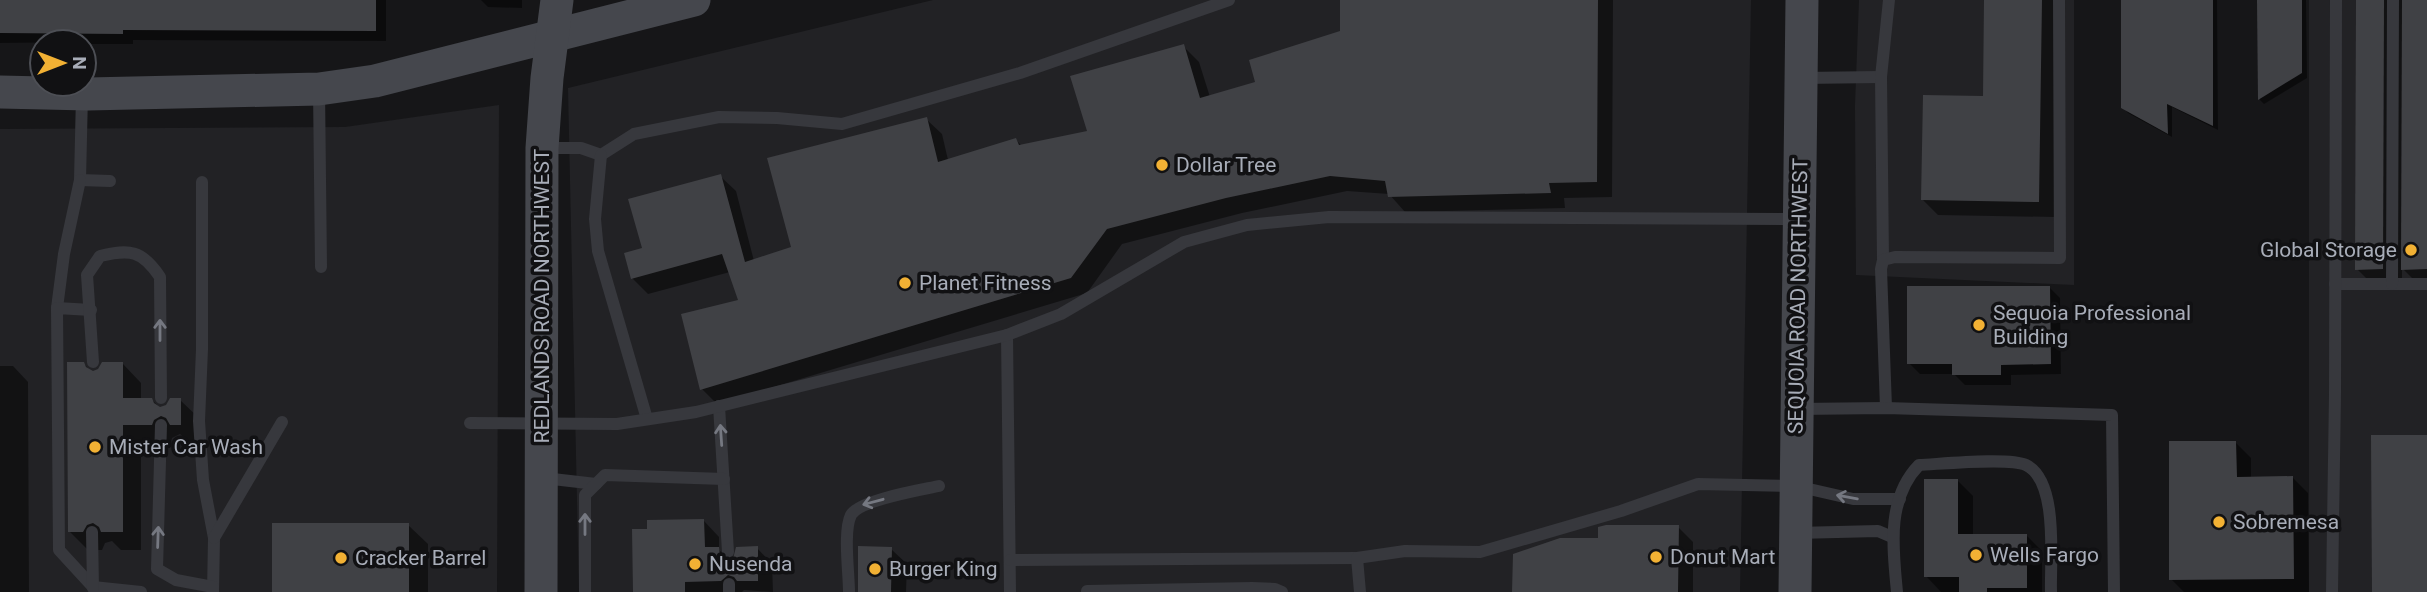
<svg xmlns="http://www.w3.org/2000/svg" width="2427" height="592" font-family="Roboto,sans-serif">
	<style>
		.built { fill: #222225 }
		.shadow { fill: #0007 }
		.building { fill: #404145 }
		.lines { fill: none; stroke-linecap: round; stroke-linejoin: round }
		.lane { stroke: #37383d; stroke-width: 12 }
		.secondary { stroke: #45474d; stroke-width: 33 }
		.oneway { stroke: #757881 }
		.poi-dot { fill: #f2b134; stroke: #111113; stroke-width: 2.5 }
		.labels { text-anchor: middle; stroke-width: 7; stroke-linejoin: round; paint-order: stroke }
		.poi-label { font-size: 21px; fill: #a8adb8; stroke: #111113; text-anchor: start }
		.street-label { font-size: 21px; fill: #a8adb8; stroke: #111113 }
	</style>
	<rect width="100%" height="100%" fill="#161618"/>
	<g class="built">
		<polygon points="933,0 1751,0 1740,592 579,592 568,88"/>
		<polygon points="1859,0 2074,0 2074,285 1856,275 1855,105"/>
		<rect x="2309" y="0" width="118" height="592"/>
		<polygon points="499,105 497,592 0,592 0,129 345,127"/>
	</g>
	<g class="shadow">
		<polygon points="0,0 386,0 386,41 133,40 133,44 84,44 84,42 0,43"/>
		<polygon points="481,0 522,0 522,8 488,7"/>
		<polygon points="1342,0 1613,0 1612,197 1564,198 1565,208 1405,212 1389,194 1347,191 1242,213 1122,244 1087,293 717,404 702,389 740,301 730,272 648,294 632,278 644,250 720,176 736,191 754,261 793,248 926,119 942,134 948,160 1016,140 1022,146 1090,133 1183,46 1199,62 1210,97 1257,84 1342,32"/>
		<polygon points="1986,0 2057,0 2054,217 1938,215 1923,200 1984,98"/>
		<polygon points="2123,0 2217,0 2218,130 2172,107 2172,137 2128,113 2123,107"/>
		<polygon points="2259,0 2306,0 2307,78 2264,104 2260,100"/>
		<polygon points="2357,0 2427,0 2427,288 2422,288 2402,268 2402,288 2376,288 2357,269"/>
		<polygon points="2050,288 2060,298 2061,374 2011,375 2011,385 1965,385 1954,374 1920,374 1909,363"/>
		<polygon points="84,364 91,372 123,364 141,383 141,400 152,400 160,408 180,400 199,418 199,443 190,443 180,434 172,438 171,443 141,443 141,550 121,550 112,541 105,543 102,550 88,550 69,531"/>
		<polygon points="0,366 13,366 28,382 29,592 0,592"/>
		<polygon points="2235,442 2251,458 2251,478 2293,478 2308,493 2309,592 2184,592 2171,579"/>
		<polygon points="1957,480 1973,496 1973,535 2026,535 2042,551 2042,592 1941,592 1926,576"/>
		<polygon points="704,521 719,537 719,550 731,561 757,548 772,564 773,592 744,590 742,592 635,592 648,530"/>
		<polygon points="408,525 428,544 428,592 274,592"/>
		<polygon points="1678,527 1693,542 1693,592 1514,592 1599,540"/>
		<polygon points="891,549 907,564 906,592 859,592"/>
	</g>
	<g class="building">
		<polygon points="0,0 376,0 376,31 123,30 123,34 0,33"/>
		<polygon points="1340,0 1598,0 1597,182 1549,183 1551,193 1388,197 1385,181 1330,176 1226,198 1107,229 1071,278 700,390 681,314 738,300 722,254 631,279 624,253 642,248 628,199 721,174 745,262 791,247 767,158 927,117 938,162 1016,138 1019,145 1087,131 1070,76 1184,44 1200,98 1255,82 1249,60 1340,31"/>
		<polygon points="1984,0 2042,0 2039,202 1921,200 1923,95 1983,96"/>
		<polygon points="2121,0 2213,0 2213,126 2167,104 2168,134 2121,108"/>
		<polygon points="2257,0 2302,0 2302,73 2258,100"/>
		<polygon points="2356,0 2384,0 2383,269 2355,270"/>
		<polygon points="2402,0 2427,0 2427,269 2401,270 2401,268"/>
		<polygon points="1907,286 2050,286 2051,364 2001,365 2001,375 1952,375 1952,364 1907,364"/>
		<polygon points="67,362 84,362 86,367 93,371 98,369 102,362 123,362 123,398 152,398 154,403 160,407 166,405 170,398 181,398 181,425 170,425 166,418 161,416 154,420 152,425 123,425 123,532 101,532 99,527 93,523 87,525 83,532 68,532"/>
		<polygon points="2371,435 2427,435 2427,592 2372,592"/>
		<polygon points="2169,441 2236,441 2237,477 2293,476 2294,579 2169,580"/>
		<polygon points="1924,479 1958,479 1958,534 2027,534 2027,588 1987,588 1987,592 1959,592 1959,577 1924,577"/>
		<polygon points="704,519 705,547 719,547 720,556 724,559 733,559 736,547 758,546 758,581 737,581 734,577 728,575 721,581 685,582 685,592 633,592 632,529 647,529 647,520"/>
		<rect x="272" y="523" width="137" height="69"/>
		<polygon points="1606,525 1679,525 1678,592 1512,592 1513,554 1560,538 1598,538 1598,527"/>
		<polygon points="858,546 892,547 891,592 858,592"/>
	</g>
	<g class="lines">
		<g class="lane">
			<polyline points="1801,78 1881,77"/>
			<polyline points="319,89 321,267"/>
			<polyline points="82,95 80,180 110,181"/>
			<polyline points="544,148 581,148 601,155 634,134 719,117 777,118 842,124 1020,73 1229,0"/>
			<polyline points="601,155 595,219 598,251 647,419"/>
			<polyline points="202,182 202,349 199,421 203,480 214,538 213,592"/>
			<polyline points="1883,260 1881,77 1889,0"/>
			<polyline points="2335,284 2427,284"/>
			<polyline points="2392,284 2393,0"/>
			<polyline points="57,308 64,254 80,180"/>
			<polyline points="91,310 57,308 59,550 93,587 141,592"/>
			<polyline points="1007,335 1010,592"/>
			<path d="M93 362 87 275 100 256C130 249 142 250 160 277L161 398"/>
			<polyline points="719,406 728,552"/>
			<polyline points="1886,408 1881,269 1883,260 1895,257 2060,258 2059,0"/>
			<polyline points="1797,409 1886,408 2112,415 2114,592"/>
			<polyline points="470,423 617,424 696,412 1007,335 1061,314 1184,242 1247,225 1329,217 1799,219"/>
			<polyline points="161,425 157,569 176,580 213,587"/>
			<polyline points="544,478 596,484"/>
			<polyline points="92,532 93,588"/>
			<polyline points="1796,533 1878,531 1892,537"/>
			<polyline points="214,538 282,422"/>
			<polyline points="1010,560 1357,558"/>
			<polyline points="729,584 729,592"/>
			<polyline points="1087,591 1252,588 1275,589 1282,592"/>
			<polyline points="585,592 585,495 605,475 724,479"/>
			<path d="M849 592C849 573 843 531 851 515 859 500 921 490 939 486"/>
			<polyline points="1360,592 1357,558 1405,551 1480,552 1621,511 1698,484 1796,486 1853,499 1900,499"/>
			<path d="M1897 592C1893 549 1886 499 1919 465 1941 464 2009 457 2026 465 2059 481 2050 561 2051 592"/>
			<polyline points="2332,592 2335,394 2336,0"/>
		</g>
		<g class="secondary">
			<polyline points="0,92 88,94 319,89 375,81 694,0"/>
			<polyline points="541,592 542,148 547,78 557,0"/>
			<polyline points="1795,592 1802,0"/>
		</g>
	</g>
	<defs><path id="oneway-shaft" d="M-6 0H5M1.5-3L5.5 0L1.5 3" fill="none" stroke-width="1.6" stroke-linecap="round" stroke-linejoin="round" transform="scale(1.75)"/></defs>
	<g class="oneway">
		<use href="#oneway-shaft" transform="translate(160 330) rotate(-90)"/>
		<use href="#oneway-shaft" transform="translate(721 435) rotate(-94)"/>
		<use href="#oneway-shaft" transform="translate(1847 497) rotate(-170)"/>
		<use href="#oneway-shaft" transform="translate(873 502) rotate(165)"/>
		<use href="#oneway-shaft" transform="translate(585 524) rotate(-90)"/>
		<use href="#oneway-shaft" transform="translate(158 537) rotate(-88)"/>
	</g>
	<g class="poi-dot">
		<circle cx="1162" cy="165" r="7"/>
		<circle cx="2411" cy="250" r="7"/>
		<circle cx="905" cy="283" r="7"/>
		<circle cx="1979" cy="325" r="7"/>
		<circle cx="95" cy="447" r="7"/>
		<circle cx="2219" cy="522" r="7"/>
		<circle cx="1976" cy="555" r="7"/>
		<circle cx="1656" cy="557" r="7"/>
		<circle cx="341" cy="558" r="7"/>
		<circle cx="695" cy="564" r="7"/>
		<circle cx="875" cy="569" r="7"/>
	</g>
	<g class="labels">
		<g class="poi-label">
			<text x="1176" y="172">Dollar Tree</text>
			<text x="2397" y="257" text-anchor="end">Global Storage</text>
			<text x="919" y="290">Planet Fitness</text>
			<text x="1993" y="320">Sequoia Professional<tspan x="1993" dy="24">Building</tspan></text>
			<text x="109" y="454">Mister Car Wash</text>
			<text x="2233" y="529">Sobremesa</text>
			<text x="1990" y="562">Wells Fargo</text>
			<text x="1670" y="564">Donut Mart</text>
			<text x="355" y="565">Cracker Barrel</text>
			<text x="709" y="571">Nusenda</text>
			<text x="889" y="576">Burger King</text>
		</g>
		<g class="street-label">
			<text transform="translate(542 296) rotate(-90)" y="7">REDLANDS ROAD NORTHWEST</text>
			<text transform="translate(1798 296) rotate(-89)" y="7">SEQUOIA ROAD NORTHWEST</text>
		</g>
	</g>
	<g transform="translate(63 63) rotate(90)"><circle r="33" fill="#111113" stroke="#4d4f55" stroke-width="2"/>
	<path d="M0-5L12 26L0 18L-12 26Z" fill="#f2b134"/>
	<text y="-10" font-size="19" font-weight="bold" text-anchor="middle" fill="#a8adb8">N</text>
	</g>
</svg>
